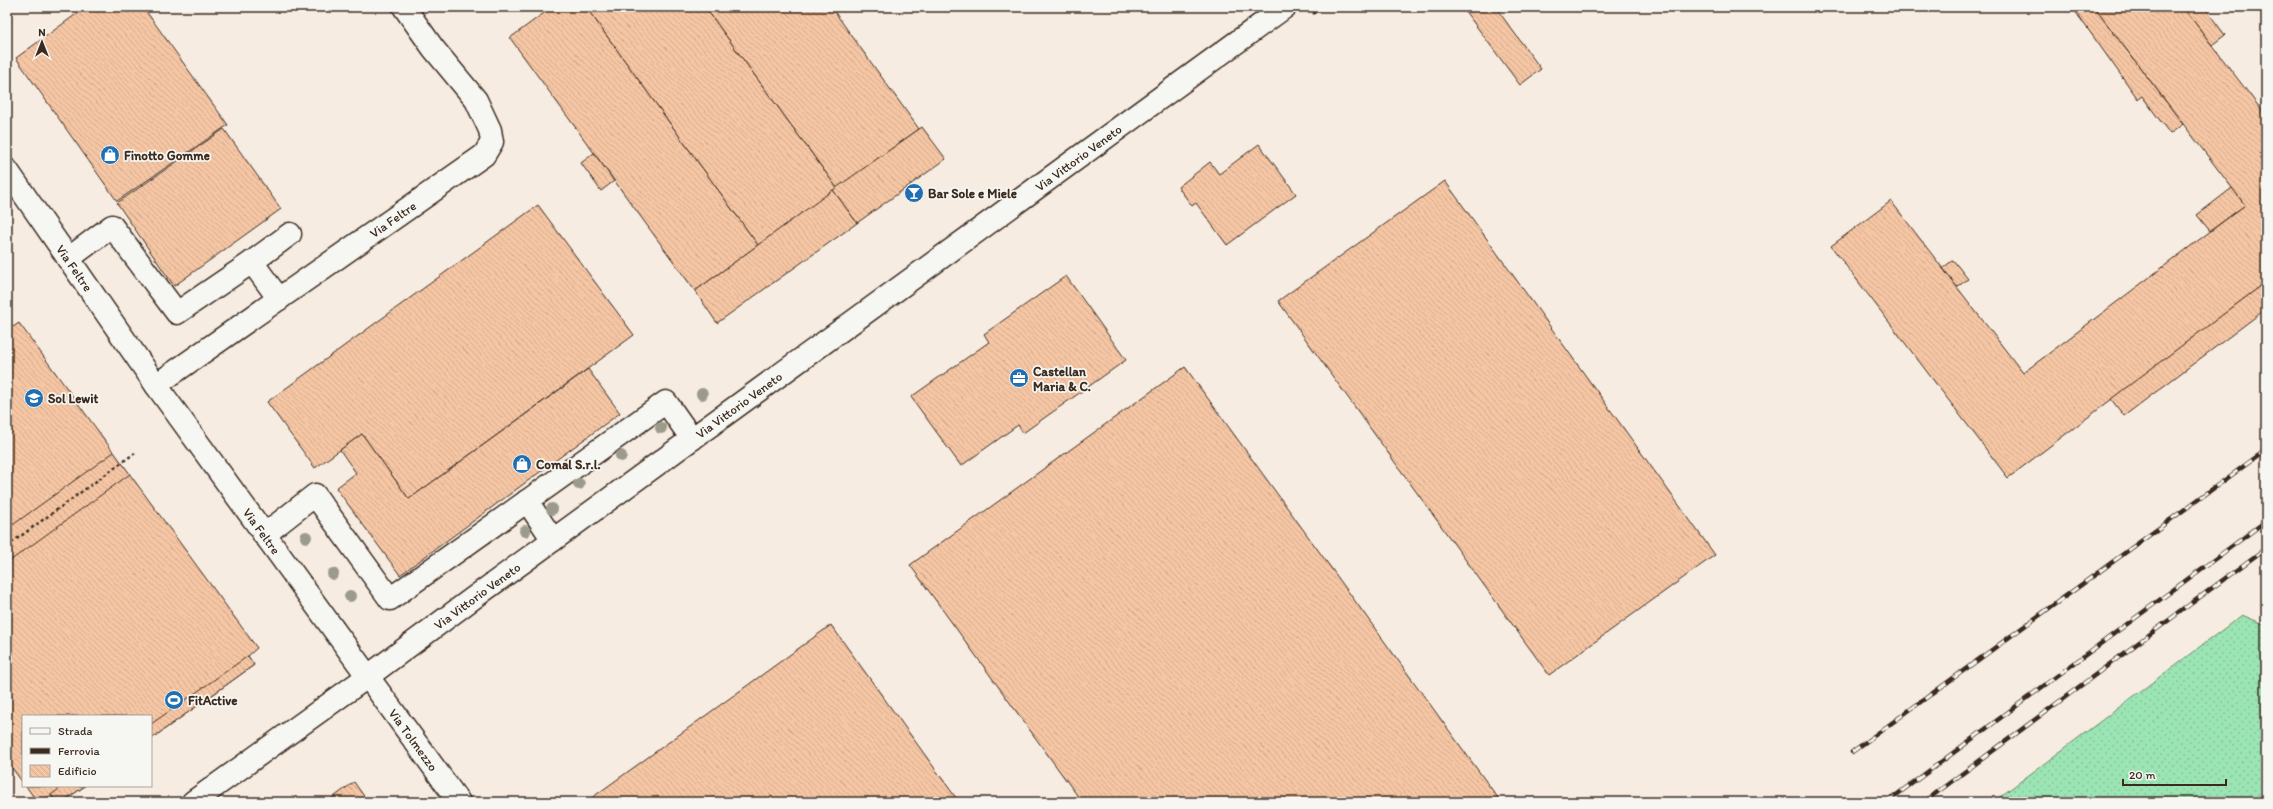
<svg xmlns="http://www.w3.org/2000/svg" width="2273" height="809" font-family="Itim,sans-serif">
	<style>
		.grass { fill: url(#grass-dots); stroke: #6b8768 }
		.building { fill: url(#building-back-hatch); stroke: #3b2a1e }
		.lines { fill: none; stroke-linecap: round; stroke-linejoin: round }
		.minor-casing { stroke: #3b2a1e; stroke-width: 25 }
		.path { stroke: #3b2a1e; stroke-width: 2.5; stroke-dasharray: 3 3; stroke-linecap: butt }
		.minor { stroke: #f6f6f2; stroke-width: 22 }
		.rail-casing { stroke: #3b2a1e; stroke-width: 4.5 }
		.rail { stroke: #f6f6f2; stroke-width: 3; stroke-dasharray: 9; stroke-linecap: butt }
		.tree { fill: #9c9b8b }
		.labels { text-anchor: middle; stroke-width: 3.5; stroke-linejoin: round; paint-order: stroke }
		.poi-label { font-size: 13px; font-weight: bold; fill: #3b2a1e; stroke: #f6f6f2; text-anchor: start }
		.street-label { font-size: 13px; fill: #3b2a1e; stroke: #f6f6f2 }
	</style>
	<defs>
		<pattern id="grass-dots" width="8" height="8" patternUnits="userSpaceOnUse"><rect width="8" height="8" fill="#9be4b3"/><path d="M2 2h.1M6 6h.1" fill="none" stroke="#86c49a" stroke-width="1.8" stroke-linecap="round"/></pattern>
		<pattern id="building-back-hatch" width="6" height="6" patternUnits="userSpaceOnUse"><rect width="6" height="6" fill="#f5c6a4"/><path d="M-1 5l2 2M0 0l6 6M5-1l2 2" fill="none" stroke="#d3aa8d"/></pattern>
	</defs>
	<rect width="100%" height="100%" fill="#f6ece2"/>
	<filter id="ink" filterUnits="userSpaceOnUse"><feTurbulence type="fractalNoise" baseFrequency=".025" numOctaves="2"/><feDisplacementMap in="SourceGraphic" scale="8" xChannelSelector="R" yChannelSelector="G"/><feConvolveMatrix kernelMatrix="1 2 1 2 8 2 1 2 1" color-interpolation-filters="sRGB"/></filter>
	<g filter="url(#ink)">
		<polygon class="grass" points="2242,615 2266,625 2266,802 1993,802"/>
		<g class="building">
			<polygon points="86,7 143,7 228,125 117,201 16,58"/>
			<polygon points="552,7 586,7 758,245 695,291 510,38"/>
			<polygon points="586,7 705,7 837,188 758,245"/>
			<polygon points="705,7 831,7 919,129 837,188"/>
			<polygon points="1462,7 1506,7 1499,12 1541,69 1520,85"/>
			<polygon points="2072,7 2094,7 2183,124 2170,134 2142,96 2138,99"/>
			<polygon points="2094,7 2183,7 2266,116 2266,282 2008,478 1831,246 1891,201 2023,373 2245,205"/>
			<polygon points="2183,7 2204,7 2225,35 2212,45"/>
			<polygon points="922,127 946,159 857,223 833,190"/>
			<polygon points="224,129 281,209 174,286 117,203"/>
			<polygon points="1259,144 1296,194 1227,245 1196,203 1192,206 1178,187 1210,162 1219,174"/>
			<polygon points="594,153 614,181 601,191 581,163"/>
			<polygon points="1445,181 1715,555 1549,675 1278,301"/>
			<polygon points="2232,188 2245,205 2210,231 2197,215"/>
			<polygon points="833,190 857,223 717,323 695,291"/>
			<polygon points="538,205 634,335 409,499 362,434 315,468 267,402"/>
			<polygon points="1953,260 1968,279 1957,287 1943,268"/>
			<polygon points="1066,276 1126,360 1023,433 1018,425 961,466 911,397 989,342 984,334"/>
			<polygon points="2266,282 2266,309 2124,416 2111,399"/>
			<polygon points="7,320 13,327 19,323 257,648 248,656 254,665 151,739 151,716 23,716 23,783 7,761"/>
			<polygon points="1185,367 1501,802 1082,802 910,565"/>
			<polygon points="588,369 620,413 400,575 336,488 356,473 340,450 362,434 409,499"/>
			<polygon points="114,452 130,474 7,563 7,529"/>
			<polygon points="831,625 959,802 586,802"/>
			<polygon points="248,656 254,665 151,739 151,724"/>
			<polygon points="354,782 368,802 327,802"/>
			<polygon points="26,786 85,786 62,802 56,802 51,795 41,802 37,802"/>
			<polygon points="63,786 85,786 62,802 56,802 51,795"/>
		</g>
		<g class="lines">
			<defs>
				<g id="minor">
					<path id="s1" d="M7 170 156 385 459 802"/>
					<polyline points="68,259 112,226 177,313 252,262 279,299"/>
					<polyline points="252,262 290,234"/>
					<path id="s2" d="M156 385 484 155 492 142 490 130 476 100 433 48 404 7"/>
					<polyline points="527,501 553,540"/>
					<polyline points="264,535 315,495 390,599 666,402 692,439"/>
					<path id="s3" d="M193 802 367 677 472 599 1285 7"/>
				</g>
			</defs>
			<use href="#minor" class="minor-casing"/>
			<g class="path">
				<polyline points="1313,14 1323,7"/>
				<polyline points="7,546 135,453"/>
			</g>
			<use href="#minor" class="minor"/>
			<defs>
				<g id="rail">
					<polyline points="1852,752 2266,450"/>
					<polyline points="1887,802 2266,521"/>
					<polyline points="1924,802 2266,548"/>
				</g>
			</defs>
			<use href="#rail" class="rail-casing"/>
			<use href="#rail" class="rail"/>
		</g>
		<g class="tree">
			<circle cx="702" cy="394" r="6"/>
			<circle cx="661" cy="428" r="6"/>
			<circle cx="621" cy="456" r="6"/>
			<circle cx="579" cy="484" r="6"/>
			<circle cx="552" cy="509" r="6"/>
			<circle cx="525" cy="531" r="6"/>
			<circle cx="306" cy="537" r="6"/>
			<circle cx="333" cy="574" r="6"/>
			<circle cx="350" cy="596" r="6"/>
		</g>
	</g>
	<defs>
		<symbol id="shop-disc" viewBox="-11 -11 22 22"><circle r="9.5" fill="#1f6fb2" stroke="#f6f6f2"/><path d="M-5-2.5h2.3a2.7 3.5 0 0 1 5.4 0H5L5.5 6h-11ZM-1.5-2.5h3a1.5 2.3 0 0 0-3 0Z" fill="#fff"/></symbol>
		<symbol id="bar-disc" viewBox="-11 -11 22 22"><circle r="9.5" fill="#1f6fb2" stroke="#f6f6f2"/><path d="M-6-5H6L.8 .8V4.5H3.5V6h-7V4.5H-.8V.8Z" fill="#fff"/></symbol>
		<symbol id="office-disc" viewBox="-11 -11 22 22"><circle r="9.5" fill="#1f6fb2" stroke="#f6f6f2"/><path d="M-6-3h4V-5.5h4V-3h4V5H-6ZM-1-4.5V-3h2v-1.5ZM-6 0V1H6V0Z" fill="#fff"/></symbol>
		<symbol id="school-disc" viewBox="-11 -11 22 22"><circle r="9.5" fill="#1f6fb2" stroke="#f6f6f2"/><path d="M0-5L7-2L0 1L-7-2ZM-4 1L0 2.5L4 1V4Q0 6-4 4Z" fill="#fff"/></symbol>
		<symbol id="stadium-disc" viewBox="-11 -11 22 22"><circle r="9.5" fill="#1f6fb2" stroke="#f6f6f2"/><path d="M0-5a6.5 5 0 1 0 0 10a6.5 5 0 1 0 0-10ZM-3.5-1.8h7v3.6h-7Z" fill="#fff"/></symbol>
	</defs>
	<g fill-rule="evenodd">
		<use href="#shop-disc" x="99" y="144" width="22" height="22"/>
		<use href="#bar-disc" x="903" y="182" width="22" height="22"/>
		<use href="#office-disc" x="1008" y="367" width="22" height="22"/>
		<use href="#school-disc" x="23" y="387" width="22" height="22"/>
		<use href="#shop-disc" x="511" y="453" width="22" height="22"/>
		<use href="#stadium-disc" x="163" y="689" width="22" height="22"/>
	</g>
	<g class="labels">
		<g class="poi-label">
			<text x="124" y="160">Finotto Gomme</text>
			<text x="928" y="198">Bar Sole e Miele</text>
			<text x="1033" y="376">Castellan<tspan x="1033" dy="15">Maria &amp; C.</tspan></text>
			<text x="48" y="403">Sol Lewit</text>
			<text x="536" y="469">Comal S.r.l.</text>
			<text x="188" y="705">FitActive</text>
		</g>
		<g class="street-label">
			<text dy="5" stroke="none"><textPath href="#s3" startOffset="1095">Via Vittorio Veneto</textPath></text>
			<text dy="5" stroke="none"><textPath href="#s2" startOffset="289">Via Feltre</textPath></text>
			<text dy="5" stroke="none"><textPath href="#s1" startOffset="119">Via Feltre</textPath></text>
			<text dy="5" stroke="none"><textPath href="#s3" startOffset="675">Via Vittorio Veneto</textPath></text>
			<text dy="5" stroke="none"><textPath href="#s1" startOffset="442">Via Feltre</textPath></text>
			<text dy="5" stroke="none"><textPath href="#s3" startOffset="351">Via Vittorio Veneto</textPath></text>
			<text dy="5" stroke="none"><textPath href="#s1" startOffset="700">Via Tolmezzo</textPath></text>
		</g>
	</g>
	<rect width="2273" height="809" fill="none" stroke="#f6f6f2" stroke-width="24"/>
	<rect x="12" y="12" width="2249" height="785" fill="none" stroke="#3b2a1e" stroke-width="1.5" filter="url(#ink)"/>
	<rect x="22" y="715" width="130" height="72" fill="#f6f6f2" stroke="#aba49d"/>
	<rect x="30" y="728" width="20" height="6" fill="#f6f6f2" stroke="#aba49d"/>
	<text x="58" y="735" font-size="12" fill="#3b2a1e">Strada</text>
	<rect x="30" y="748" width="20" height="6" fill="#3b2a1e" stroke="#aba49d"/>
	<text x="58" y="755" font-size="12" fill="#3b2a1e">Ferrovia</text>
	<rect x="30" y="765" width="20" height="12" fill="url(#building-back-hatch)" stroke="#aba49d"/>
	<text x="58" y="775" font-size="12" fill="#3b2a1e">Edificio</text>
	<g transform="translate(42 42)" stroke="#f6f6f2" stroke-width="3" paint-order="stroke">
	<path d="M0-3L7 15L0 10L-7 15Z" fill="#3b2a1e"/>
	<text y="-6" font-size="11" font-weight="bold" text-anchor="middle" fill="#3b2a1e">N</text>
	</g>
	<path d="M2123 779v6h103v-6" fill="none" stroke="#3b2a1e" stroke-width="2"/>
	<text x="2129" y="779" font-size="12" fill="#3b2a1e" stroke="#f6f6f2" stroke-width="3" paint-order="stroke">20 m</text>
</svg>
